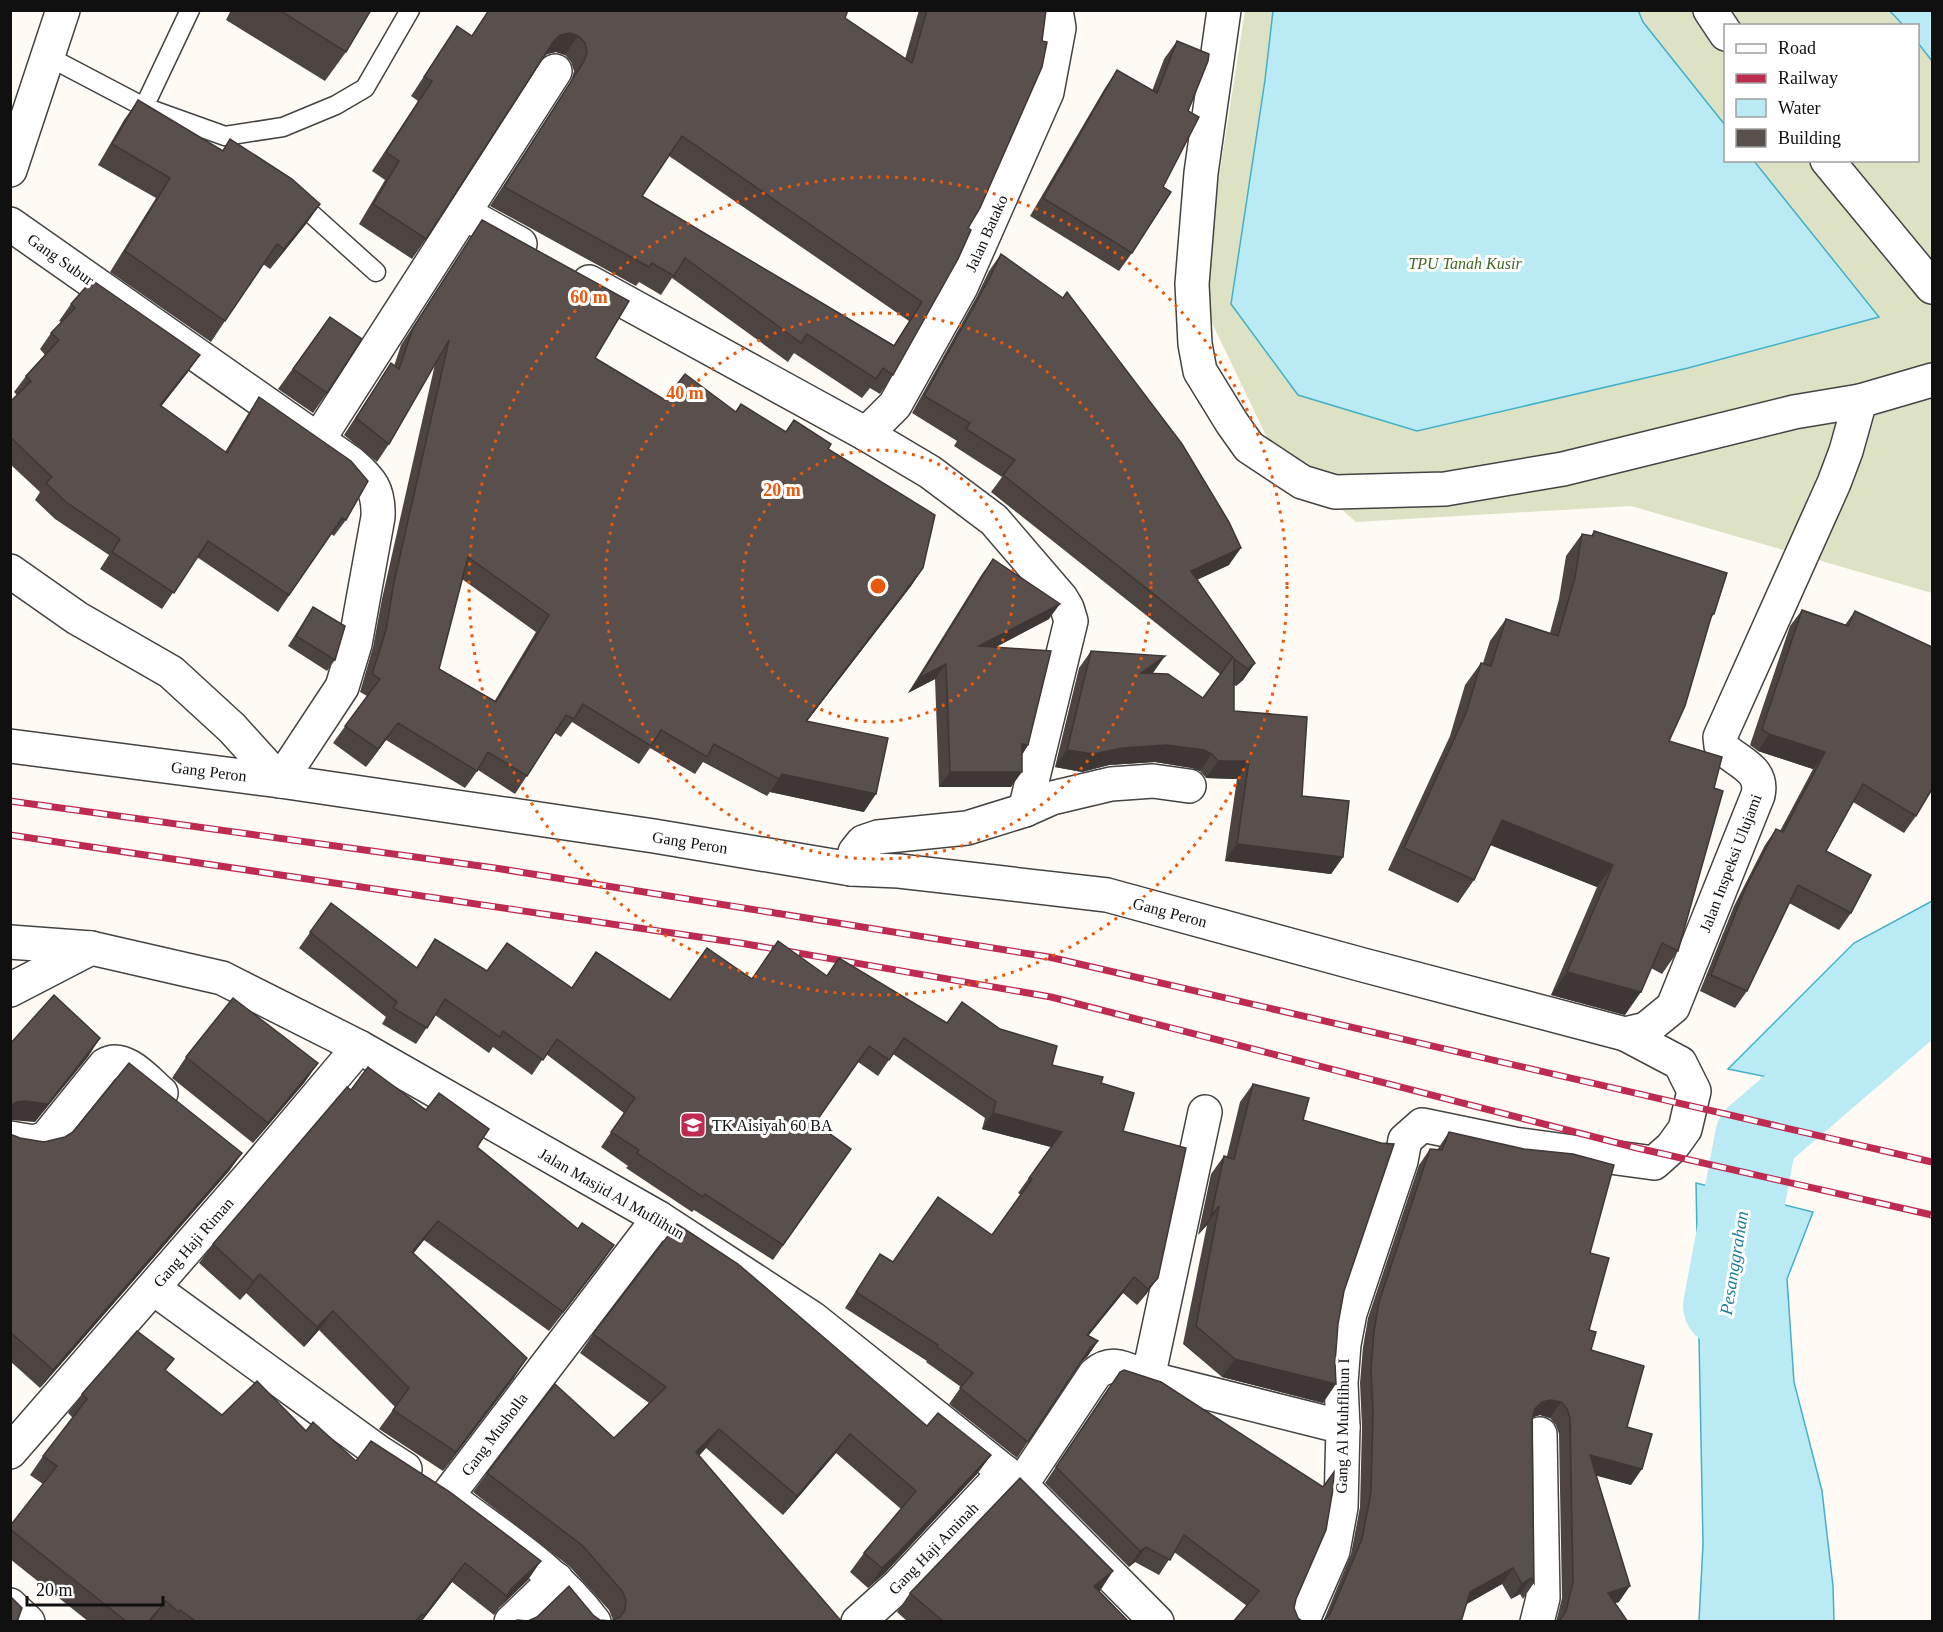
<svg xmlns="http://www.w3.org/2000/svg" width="1943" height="1632" font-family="Georgia,serif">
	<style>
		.cemetery { fill: #dee2c4; fill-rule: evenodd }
		.water { fill: #baebf5; stroke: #43b0ca; stroke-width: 1.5 }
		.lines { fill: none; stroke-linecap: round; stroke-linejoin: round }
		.river { stroke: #baebf5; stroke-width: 82 }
		.service-casing { stroke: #434343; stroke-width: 21 }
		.minor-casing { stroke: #434343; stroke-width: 36 }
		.tertiary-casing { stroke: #434343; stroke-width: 36 }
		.service { stroke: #fff; stroke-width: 18 }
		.minor { stroke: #fff; stroke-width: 33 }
		.tertiary { stroke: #fff; stroke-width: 33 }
		.rail-casing { stroke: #be2b51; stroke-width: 7 }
		.rail { stroke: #fff; stroke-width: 4.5; stroke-dasharray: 14; stroke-linecap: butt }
		.wall { fill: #4d4442; fill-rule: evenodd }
		.shaded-wall { fill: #3e3736 }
		.building { fill: #594f4d; stroke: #3e3736; stroke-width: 1.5; fill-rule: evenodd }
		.ring { fill: none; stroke: #e8590c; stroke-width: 3; stroke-dasharray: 3 6 }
		.labels { text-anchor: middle; stroke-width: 6; stroke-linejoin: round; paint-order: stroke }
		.street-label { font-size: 16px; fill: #101010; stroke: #fff }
		.park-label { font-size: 16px; font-style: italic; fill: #3f6821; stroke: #fff }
		.poi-label { font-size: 16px; fill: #101010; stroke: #fff; text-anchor: start }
		.water-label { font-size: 18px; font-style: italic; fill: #1a7c99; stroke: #fff }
		.centre { fill: #e8590c; stroke: #fff; stroke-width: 3 }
		.ring-label { font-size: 18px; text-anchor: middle; font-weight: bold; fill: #e8590c; stroke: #fff; stroke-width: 6; stroke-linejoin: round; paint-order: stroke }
	</style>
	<rect width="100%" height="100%" fill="#fffaf4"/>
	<path class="cemetery" d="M1245 11H1932V593L1631 506 1356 522 1272 448 1200 298ZM1726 26H1918V160H1726Z"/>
	<g class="water">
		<polygon points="1638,10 1643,22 1725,125 1726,160 1754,161 1879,317 1688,368 1417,431 1298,395 1231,304 1265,80 1273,11"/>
		<polygon points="1890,11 1932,11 1932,61 1918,43 1918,26 1903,25"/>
		<polygon points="1932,901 1932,1022 1847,1093 1728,1069 1854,943"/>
		<polygon points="1696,1183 1813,1212 1787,1279 1794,1382 1822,1491 1833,1586 1834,1621 1699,1621 1703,1544"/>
	</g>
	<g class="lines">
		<polyline class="river" points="1724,1306 1756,1137 1932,986"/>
		<defs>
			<g id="service">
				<polyline points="47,56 144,107 225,136 283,127 336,105 365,88 410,10"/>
				<polyline points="144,107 190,10"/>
				<polyline points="296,200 376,272"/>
			</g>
			<g id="minor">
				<polyline points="1224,10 1201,173 1192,284 1195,344 1200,371 1232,423 1249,447 1302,482 1335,492 1445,489 1563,469 1794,412 1860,401 1932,380"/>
				<polyline points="1710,10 1726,34"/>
				<polyline points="1827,160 1932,287"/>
				<polyline points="464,213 520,244"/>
				<path d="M10 224 351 463C371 480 379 490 378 517L355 644 342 687 280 781 232 728 171 672 77 618 10 571"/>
				<polyline points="589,282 866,434 930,472 994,520 1061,598 1067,608 1071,621 1025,810"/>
				<polyline points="866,434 895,405 961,287 1047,92 1059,28 1056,10"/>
				<polyline points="318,440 555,71"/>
				<path d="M10 746 280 781 654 836 851 869 899 871 1107 895 1363 965 1625 1034 1646 1029 1673 1007 1758 795C1764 768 1737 763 1721 746L1720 737 1834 483 1846 451 1860 401"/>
				<polyline points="851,869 855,852 863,842 878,837 967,828 1025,810 1052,798 1111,784 1153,781 1189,786"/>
				<polyline points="10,942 91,948 222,978 359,1047 659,1218 812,1318 1021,1485 1157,1622"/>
				<polyline points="10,990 91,948"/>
				<polyline points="1205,1112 1148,1378 1343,1427"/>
				<path d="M10 1138 34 1142 46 1138 105 1065C124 1053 147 1081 161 1093"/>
				<polyline points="153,1288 380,1453 405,1469"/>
				<polyline points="10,1452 256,1169 359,1047"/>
				<path d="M1021 1485 1095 1374C1114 1358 1128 1371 1148 1378"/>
				<polyline points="10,1605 28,1622"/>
				<polyline points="511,1622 556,1579"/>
				<path d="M594 1622C556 1570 497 1534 447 1496L659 1218"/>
				<polyline points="858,1622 898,1586 1005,1472"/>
				<polyline points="1302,1622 1333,1551 1341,1507 1343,1427 1341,1383 1344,1344 1350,1313 1401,1161 1405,1140 1422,1125 1514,1144 1654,1163 1672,1147 1685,1129 1694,1091 1680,1063 1625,1034"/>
				<polyline points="1537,1622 1543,1598 1540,1434"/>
			</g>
			<polyline id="tertiary" points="10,170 63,10"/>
		</defs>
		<use href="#service" class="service-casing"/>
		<use href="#minor" class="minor-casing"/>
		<use href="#tertiary" class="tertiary-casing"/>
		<use href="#service" class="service"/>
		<use href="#minor" class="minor"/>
		<use href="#tertiary" class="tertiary"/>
		<defs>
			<g id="rail">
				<polyline points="10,801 495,868 1049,957 1932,1162"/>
				<polyline points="10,835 740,943 1051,997 1637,1148 1932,1215"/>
			</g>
		</defs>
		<use href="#rail" class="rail-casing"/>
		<use href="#rail" class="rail"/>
	</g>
	<g class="wall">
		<polygon points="231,10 371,10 346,52 325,81 226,20"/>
		<path d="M919 10H1046L968 228 893 375 880 394 870 388 862 398 794 353 788 362 672 278 661 295 639 282 636 286 490 206 571 81 574 71 571 62 565 55 556 52 547 54 542 59 426 239 412 259 359 224 385 180 372 171 418 101 411 96 457 26 471 36 845 18 905 59ZM669 156 909 321 894 345 642 196Z"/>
		<polygon points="1177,41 1188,111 1163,187 1132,253 1119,271 1030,216 1105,88 1117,70 1152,91 1164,59"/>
		<polygon points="138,100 222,151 230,139 320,204 306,224 270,269 263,264 211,342 110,272 156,198 98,165 124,120"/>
		<path d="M482 220 595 358 665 400 735 412 741 404 785 432 794 420 828 449 923 568 911 586 807 721 864 812 770 792 767 796 703 762 695 774 650 748 639 764 572 722 561 737 555 733 515 794 478 770 465 788 386 740 366 767 333 743 367 696 360 692 373 647 382 599 435 364 389 444 377 462 344 435 391 363 394 366 401 345ZM462 579 536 632 494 702 439 669Z"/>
		<polygon points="1001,254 1229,565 1197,580 1255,663 1243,680 1236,686 1234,685 1234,711 1302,796 1343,857 1331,874 1225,861 1237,779 1206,778 1200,771 1192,768 1155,762 1109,765 1082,772 1055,767 1079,668 1091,651 1153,673 1152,673 1203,698 1220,674 991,492 1002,477 954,446 957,441 912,413 977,296 989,271"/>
		<polygon points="71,304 188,372 161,406 225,452 248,414 259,397 346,520 334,536 331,534 278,612 197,557 162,609 100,569 109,555 55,519 35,500 40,492 10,464 10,402 17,395 14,392 26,376 45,355 40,349 51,333 61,322 59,321"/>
		<polygon points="330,317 327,393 313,413 278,389"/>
		<polygon points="1594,531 1714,614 1711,618 1669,741 1714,788 1678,951 1662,974 1651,968 1625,1015 1551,995 1597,887 1490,845 1474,880 1458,903 1388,870 1450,736 1465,685 1481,663 1483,663 1490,641 1506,619 1550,633 1559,599 1566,556 1582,534 1591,536"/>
		<polygon points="993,559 1049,619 996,647 1028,745 1022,755 1011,787 939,787 935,679 908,693 982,574"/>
		<polygon points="313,607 335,660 327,671 288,646"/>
		<polygon points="1802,610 1845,625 1855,611 1916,816 1904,833 1853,802 1826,851 1851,913 1839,930 1789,903 1747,991 1735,1008 1700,991 1734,906 1765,845 1776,829 1780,831 1813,769 1758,751 1750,745 1790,626"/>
		<polygon points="331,903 416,968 435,939 487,971 572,988 596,952 670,1000 752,979 827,975 839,958 947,1023 1052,1065 1101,1083 1123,1131 1186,1148 1147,1293 1137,1305 1123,1293 1088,1335 1098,1341 1087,1357 1081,1362 1017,1458 949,1404 961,1387 926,1362 927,1361 845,1308 880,1254 893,1262 992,1235 1021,1195 1018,1193 1051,1147 982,1129 985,1118 893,1054 878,1076 858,1062 815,1123 851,1149 773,1260 694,1210 692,1212 626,1168 628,1166 601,1147 624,1113 546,1054 532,1075 493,1047 489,1053 435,1015 416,1044 382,1024 386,1017 299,948"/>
		<polygon points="186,1057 318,1063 304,1083 253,1143 172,1078"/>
		<polygon points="1253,1084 1303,1120 1344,1291 1323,1403 1222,1377 1183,1344 1207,1225 1198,1235 1211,1174 1224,1156 1227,1156 1240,1102"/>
		<polygon points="351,1090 477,1147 578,1229 614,1245 549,1331 424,1240 413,1254 514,1378 443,1471 379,1429 395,1407 319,1330 304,1347 246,1293 240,1300 199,1263 213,1244"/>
		<polygon points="1449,1132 1590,1253 1589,1330 1591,1350 1627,1427 1631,1485 1596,1475 1619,1602 1615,1603 1628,1622 1556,1622 1562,1598 1559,1434 1556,1425 1550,1418 1540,1415 1533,1417 1534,1583 1523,1599 1520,1594 1511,1599 1502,1584 1467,1604 1323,1622 1351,1554 1360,1507 1362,1427 1360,1383 1363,1347 1368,1318 1419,1165 1430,1149 1437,1150"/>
		<polygon points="10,1134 20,1138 44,1142 242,1153 229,1171 40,1388 10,1361"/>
		<polygon points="593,1334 927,1426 991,1455 977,1474 885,1573 868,1588 850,1572 864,1553 901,1509 836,1453 783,1515 706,1448 699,1456 842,1622 528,1621 593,1615 600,1620 611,1621 613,1620 609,1610 569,1566 473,1492 487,1473 614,1438 649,1403 580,1353"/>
		<polygon points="166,1371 222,1415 306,1431 356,1461 528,1580 500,1607 494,1615 452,1582 421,1622 154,1622 152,1620 151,1622 89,1622 10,1559 10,1526 43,1484 30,1475 43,1456 73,1418 68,1413 82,1394"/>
		<polygon points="1109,1387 1326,1530 1247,1606 1174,1552 1159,1575 1135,1562 1129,1567 1045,1483"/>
		<polygon points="1099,1591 1129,1622 908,1622 897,1612 910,1593"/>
	</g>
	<g class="shaded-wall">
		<polygon points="570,33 578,36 565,55 556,52 547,54 539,61 553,42 560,35"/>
		<polygon points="320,204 306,224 270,269 284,249"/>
		<polygon points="200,355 188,372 149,422 160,405"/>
		<polygon points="1241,548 1229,565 1178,588 1191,571"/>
		<polygon points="923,568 911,586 794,738 806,721"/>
		<polygon points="1060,604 1049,619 969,661 979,646"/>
		<polygon points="1165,656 1153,673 1128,690 1141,673"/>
		<polygon points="1255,663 1243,680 1236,686 1248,669"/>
		<polygon points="946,664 935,679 908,693 919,678"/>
		<polygon points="398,723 386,740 366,767 378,749"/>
		<polygon points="1769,734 1825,752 1813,769 1758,751"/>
		<polygon points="1022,744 1028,745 1018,761"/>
		<polygon points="1167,745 1204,750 1212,754 1200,771 1192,768 1155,762 1109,765 1082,772 1055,767 1067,750 1122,748"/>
		<polygon points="1218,761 1249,761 1237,779 1206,778"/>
		<polygon points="950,772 1022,772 1011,787 939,787"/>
		<polygon points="782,774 876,794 864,812 770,792"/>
		<polygon points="1502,820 1613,865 1597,887 1486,843"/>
		<polygon points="1237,844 1343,857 1331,874 1225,861"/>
		<polygon points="1567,972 1641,992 1625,1015 1551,995"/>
		<polygon points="100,1038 88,1057 35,1122 10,1120 10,1106"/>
		<polygon points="318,1063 304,1083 253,1143 268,1123"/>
		<polygon points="993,1113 1062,1132 1051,1147 982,1129"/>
		<polygon points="242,1153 229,1171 40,1388 53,1370"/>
		<polygon points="1219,1206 1207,1225 1198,1235 1211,1216"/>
		<polygon points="438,1221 424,1240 398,1272 412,1252"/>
		<polygon points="614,1245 601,1264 549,1331 563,1312"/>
		<polygon points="260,1274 246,1293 240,1300 253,1281"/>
		<polygon points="1134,1277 1123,1293 1077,1350 1087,1335"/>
		<polygon points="1158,1278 1147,1293 1137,1305 1148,1289"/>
		<polygon points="333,1311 319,1330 304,1347 317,1327"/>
		<polygon points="1098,1341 1087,1357 1079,1364 1090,1348"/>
		<polygon points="527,1358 514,1378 443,1471 456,1452"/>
		<polygon points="1235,1359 1336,1384 1323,1403 1222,1377"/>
		<polygon points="1551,1400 1561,1402 1550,1418 1540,1415 1531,1418 1535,1409 1542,1402"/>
		<polygon points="719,1429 706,1448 683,1472 696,1452"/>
		<polygon points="850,1434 836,1453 783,1515 797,1496"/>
		<polygon points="991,1455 977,1474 885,1573 868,1588 882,1568"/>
		<polygon points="1590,1455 1642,1469 1631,1485 1579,1471"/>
		<polygon points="1146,1547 1135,1562 1129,1567 1140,1551"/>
		<polygon points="541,1561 528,1580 500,1607 511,1589"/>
		<polygon points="465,1563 452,1582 421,1622 420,1622"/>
		<polygon points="1513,1568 1502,1584 1459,1608 1470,1592"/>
		<polygon points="1113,1571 1100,1591 1081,1605 1094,1586"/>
		<polygon points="1531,1578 1520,1594 1511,1599 1522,1584"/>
		<polygon points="1630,1586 1619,1602 1597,1608 1608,1593"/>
		<polygon points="166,1601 151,1622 148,1622"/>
	</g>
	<g class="building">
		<polygon points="279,10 371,10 346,52"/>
		<path d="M489 10H848L845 18 912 63 927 10H1046L1042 41 1047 42 1042 67 980 208 968 228 971 230 958 259 893 375 883 368 876 379 807 334 801 343 685 258 674 276 652 263 649 267 504 187 584 61 587 52 585 43 578 36 570 33 560 35 553 42 426 239 373 204 399 161 386 152 432 81 424 77 457 26 472 36ZM682 136 922 302 894 346 642 196Z"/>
		<polygon points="1177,41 1209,54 1208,61 1188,111 1199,117 1163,187 1171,192 1132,253 1043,198 1117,70 1157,93"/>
		<polygon points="138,100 223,151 230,139 292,179 320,204 284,249 277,244 225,321 125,251 170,178 112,144"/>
		<path d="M482 220 629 301 595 358 665 400 685 374 736 412 741 404 786 432 794 420 831 444 828 449 935 515 923 568 806 721 888 738 876 794 782 774 779 779 714 744 707 757 661 730 651 746 583 704 574 719 566 715 527 776 488 752 477 771 398 723 378 749 345 726 380 679 372 674 386 630 394 582 449 340 389 444 356 418 391 363 399 369 413 328ZM468 557 549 615 496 702 439 669Z"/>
		<polygon points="1001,254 1063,298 1067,292 1182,444 1229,522 1241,548 1191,571 1255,663 1248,669 1234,659 1234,711 1307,717 1302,796 1349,801 1343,857 1237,844 1249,761 1218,761 1212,754 1204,750 1167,745 1122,748 1094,754 1067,750 1091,651 1165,656 1141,673 1168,674 1203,698 1233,657 1003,475 1015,460 966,429 970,423 924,396 989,279"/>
		<polygon points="92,280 200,355 160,405 227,453 259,397 351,461 368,481 346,520 342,518 289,595 208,541 174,593 112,552 120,539 66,502 46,483 52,477 10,437 10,402 31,381 26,376 59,340 51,333 75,308 71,304"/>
		<polygon points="330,317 362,339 327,393 293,369"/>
		<polygon points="1594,531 1727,573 1714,614 1712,614 1685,706 1669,741 1722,757 1714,788 1723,791 1678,951 1662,943 1641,992 1567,972 1613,865 1502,820 1474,880 1404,848 1466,713 1481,663 1491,666 1506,619 1558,636 1575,577 1582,534 1593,536"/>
		<polygon points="993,559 1060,604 979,646 1051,651 1028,745 1022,744 1022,772 950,772 946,664 919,678"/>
		<polygon points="313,607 345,626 335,660 296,636"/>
		<polygon points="1802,610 1848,626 1855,611 1932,647 1932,789 1916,816 1863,784 1826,851 1871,875 1851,913 1798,885 1747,991 1711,975 1745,889 1776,829 1783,832 1825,752 1769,734 1762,729"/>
		<polygon points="331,903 417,968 435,939 487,971 507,943 572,988 596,952 670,1000 707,948 752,979 778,941 827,976 839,958 947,1023 962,1002 1000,1029 1057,1046 1052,1065 1103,1077 1101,1083 1134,1093 1123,1131 1186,1148 1158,1278 1148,1289 1134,1277 1087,1335 1098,1341 1090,1348 1028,1442 960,1388 973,1373 937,1347 938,1345 856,1292 880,1254 893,1262 938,1197 992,1235 1032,1179 1029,1178 1062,1132 993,1113 996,1102 904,1038 889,1060 869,1046 815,1123 851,1149 783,1245 705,1194 703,1197 637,1153 639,1150 611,1132 635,1098 557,1039 543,1060 503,1031 500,1037 445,999 427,1028 393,1008 397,1002 310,932"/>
		<polygon points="54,995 100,1038 48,1104 25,1101 17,1102 10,1106 10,1044"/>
		<polygon points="233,998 318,1063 268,1123 186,1057"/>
		<polygon points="129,1063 242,1153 53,1370 10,1332 10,1134 20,1138 44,1142 65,1137 73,1132"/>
		<polygon points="368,1067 426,1110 439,1093 489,1129 477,1147 578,1229 582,1223 614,1245 563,1312 438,1221 412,1252 527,1358 456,1452 393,1410 409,1388 333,1311 317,1327 260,1274 253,1281 213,1244 347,1087 351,1090"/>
		<polygon points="1253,1084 1309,1098 1303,1120 1381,1143 1394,1144 1344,1291 1338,1324 1335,1363 1336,1384 1235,1359 1196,1326 1219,1206 1211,1216 1224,1156 1234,1159"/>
		<polygon points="1449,1132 1524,1149 1573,1154 1614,1165 1590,1253 1609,1258 1589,1330 1596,1332 1591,1350 1644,1366 1627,1427 1652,1434 1642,1469 1590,1455 1630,1586 1608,1593 1628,1622 1561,1622 1560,1620 1566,1611 1573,1582 1570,1418 1567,1409 1561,1402 1551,1400 1542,1402 1535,1409 1532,1419 1534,1583 1531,1578 1522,1584 1513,1568 1470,1592 1461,1622 1323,1622 1330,1614 1362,1539 1371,1492 1373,1412 1371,1368 1374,1331 1379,1302 1430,1149 1442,1150"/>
		<polygon points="677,1224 738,1264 927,1426 938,1413 991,1455 898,1553 882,1568 864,1553 916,1491 850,1434 797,1496 719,1429 696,1452 842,1622 516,1622 517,1620 528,1621 537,1617 569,1586 593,1615 600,1620 611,1621 620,1617 625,1610 626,1600 622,1591 583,1546 487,1473 555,1384 614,1438 666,1387 593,1334"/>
		<polygon points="137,1331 174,1359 165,1370 222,1415 257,1381 306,1431 313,1422 356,1461 371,1441 450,1492 541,1561 511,1589 507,1596 465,1563 424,1616 422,1614 415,1622 197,1622 180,1610 178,1612 166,1601 148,1622 127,1622 10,1529 10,1526 57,1466 43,1456 87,1399 82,1394"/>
		<polygon points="1124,1370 1161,1382 1323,1487 1334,1472 1333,1489 1326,1530 1296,1599 1294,1608 1298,1618 1303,1622 1233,1622 1259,1591 1184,1535 1170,1560 1146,1547 1140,1551 1056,1467 1120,1372"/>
		<polygon points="1020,1478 1113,1571 1094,1586 1129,1622 944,1622 910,1593"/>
		<polygon points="10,1596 22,1608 17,1622 10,1622"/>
	</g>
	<g class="ring">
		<circle cx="878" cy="586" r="136"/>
		<circle cx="878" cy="586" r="273"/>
		<circle cx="878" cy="586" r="409"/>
	</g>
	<defs>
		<symbol id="school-square" viewBox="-11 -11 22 22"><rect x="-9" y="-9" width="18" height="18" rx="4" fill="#be2b51" stroke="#fff"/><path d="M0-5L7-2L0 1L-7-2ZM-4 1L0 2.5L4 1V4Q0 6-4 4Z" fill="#fff"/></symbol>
	</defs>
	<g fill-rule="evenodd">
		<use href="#school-square" x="678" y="1110" width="30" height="30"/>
	</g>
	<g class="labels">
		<g class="street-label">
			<text transform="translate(986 233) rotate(-66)" y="6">Jalan Batako</text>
			<text transform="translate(61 259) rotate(35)" y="6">Gang Subur</text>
			<text transform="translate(209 771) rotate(7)" y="6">Gang Peron</text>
			<text transform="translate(690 842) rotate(9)" y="6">Gang Peron</text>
			<text transform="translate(1730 863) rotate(-69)" y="6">Jalan Inspeksi Ulujami</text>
			<text transform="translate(1170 912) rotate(15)" y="6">Gang Peron</text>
			<text transform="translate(612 1193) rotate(30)" y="6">Jalan Masjid Al Muflihun</text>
			<text transform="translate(193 1242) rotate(-49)" y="6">Gang Haji Riman</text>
			<text transform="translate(1342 1426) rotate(-89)" y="6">Gang Al Muhflihun I</text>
			<text transform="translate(494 1434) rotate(-53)" y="6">Gang Musholla</text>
			<text transform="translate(933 1548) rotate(-46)" y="6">Gang Haji Aminah</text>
		</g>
		<g class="park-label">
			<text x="1465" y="269">TPU Tanah Kusir</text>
		</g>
		<g class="poi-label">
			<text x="712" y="1131">TK Aisiyah 60 BA</text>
		</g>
		<g class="water-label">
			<text transform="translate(1734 1263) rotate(-81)" y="6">Pesanggrahan</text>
		</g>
	</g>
	<circle cx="878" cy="586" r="9" class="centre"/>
	<g class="ring-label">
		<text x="589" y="303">60 m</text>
		<text x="685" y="399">40 m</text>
		<text x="782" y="496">20 m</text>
	</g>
	<rect width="1943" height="1632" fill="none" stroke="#101010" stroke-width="24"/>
	<rect x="1724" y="24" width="195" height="138" fill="#ffffff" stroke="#9f9f9f" stroke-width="1.5"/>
	<rect x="1736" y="44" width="30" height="9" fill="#ffffff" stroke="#9f9f9f" stroke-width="1.5"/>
	<text x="1778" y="54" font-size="18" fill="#101010">Road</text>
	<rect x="1736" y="74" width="30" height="9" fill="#be2b51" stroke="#9f9f9f" stroke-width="1.5"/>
	<text x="1778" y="84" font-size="18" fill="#101010">Railway</text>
	<rect x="1736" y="99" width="30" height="18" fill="#baebf5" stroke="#9f9f9f" stroke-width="1.5"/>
	<text x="1778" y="114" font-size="18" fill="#101010">Water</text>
	<rect x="1736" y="129" width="30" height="18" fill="#594f4d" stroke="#9f9f9f" stroke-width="1.5"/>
	<text x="1778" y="144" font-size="18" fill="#101010">Building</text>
	<path d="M27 1596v9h136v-9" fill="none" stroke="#101010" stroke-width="3"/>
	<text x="36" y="1596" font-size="18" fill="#101010" stroke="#ffffff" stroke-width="4.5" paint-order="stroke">20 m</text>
</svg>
